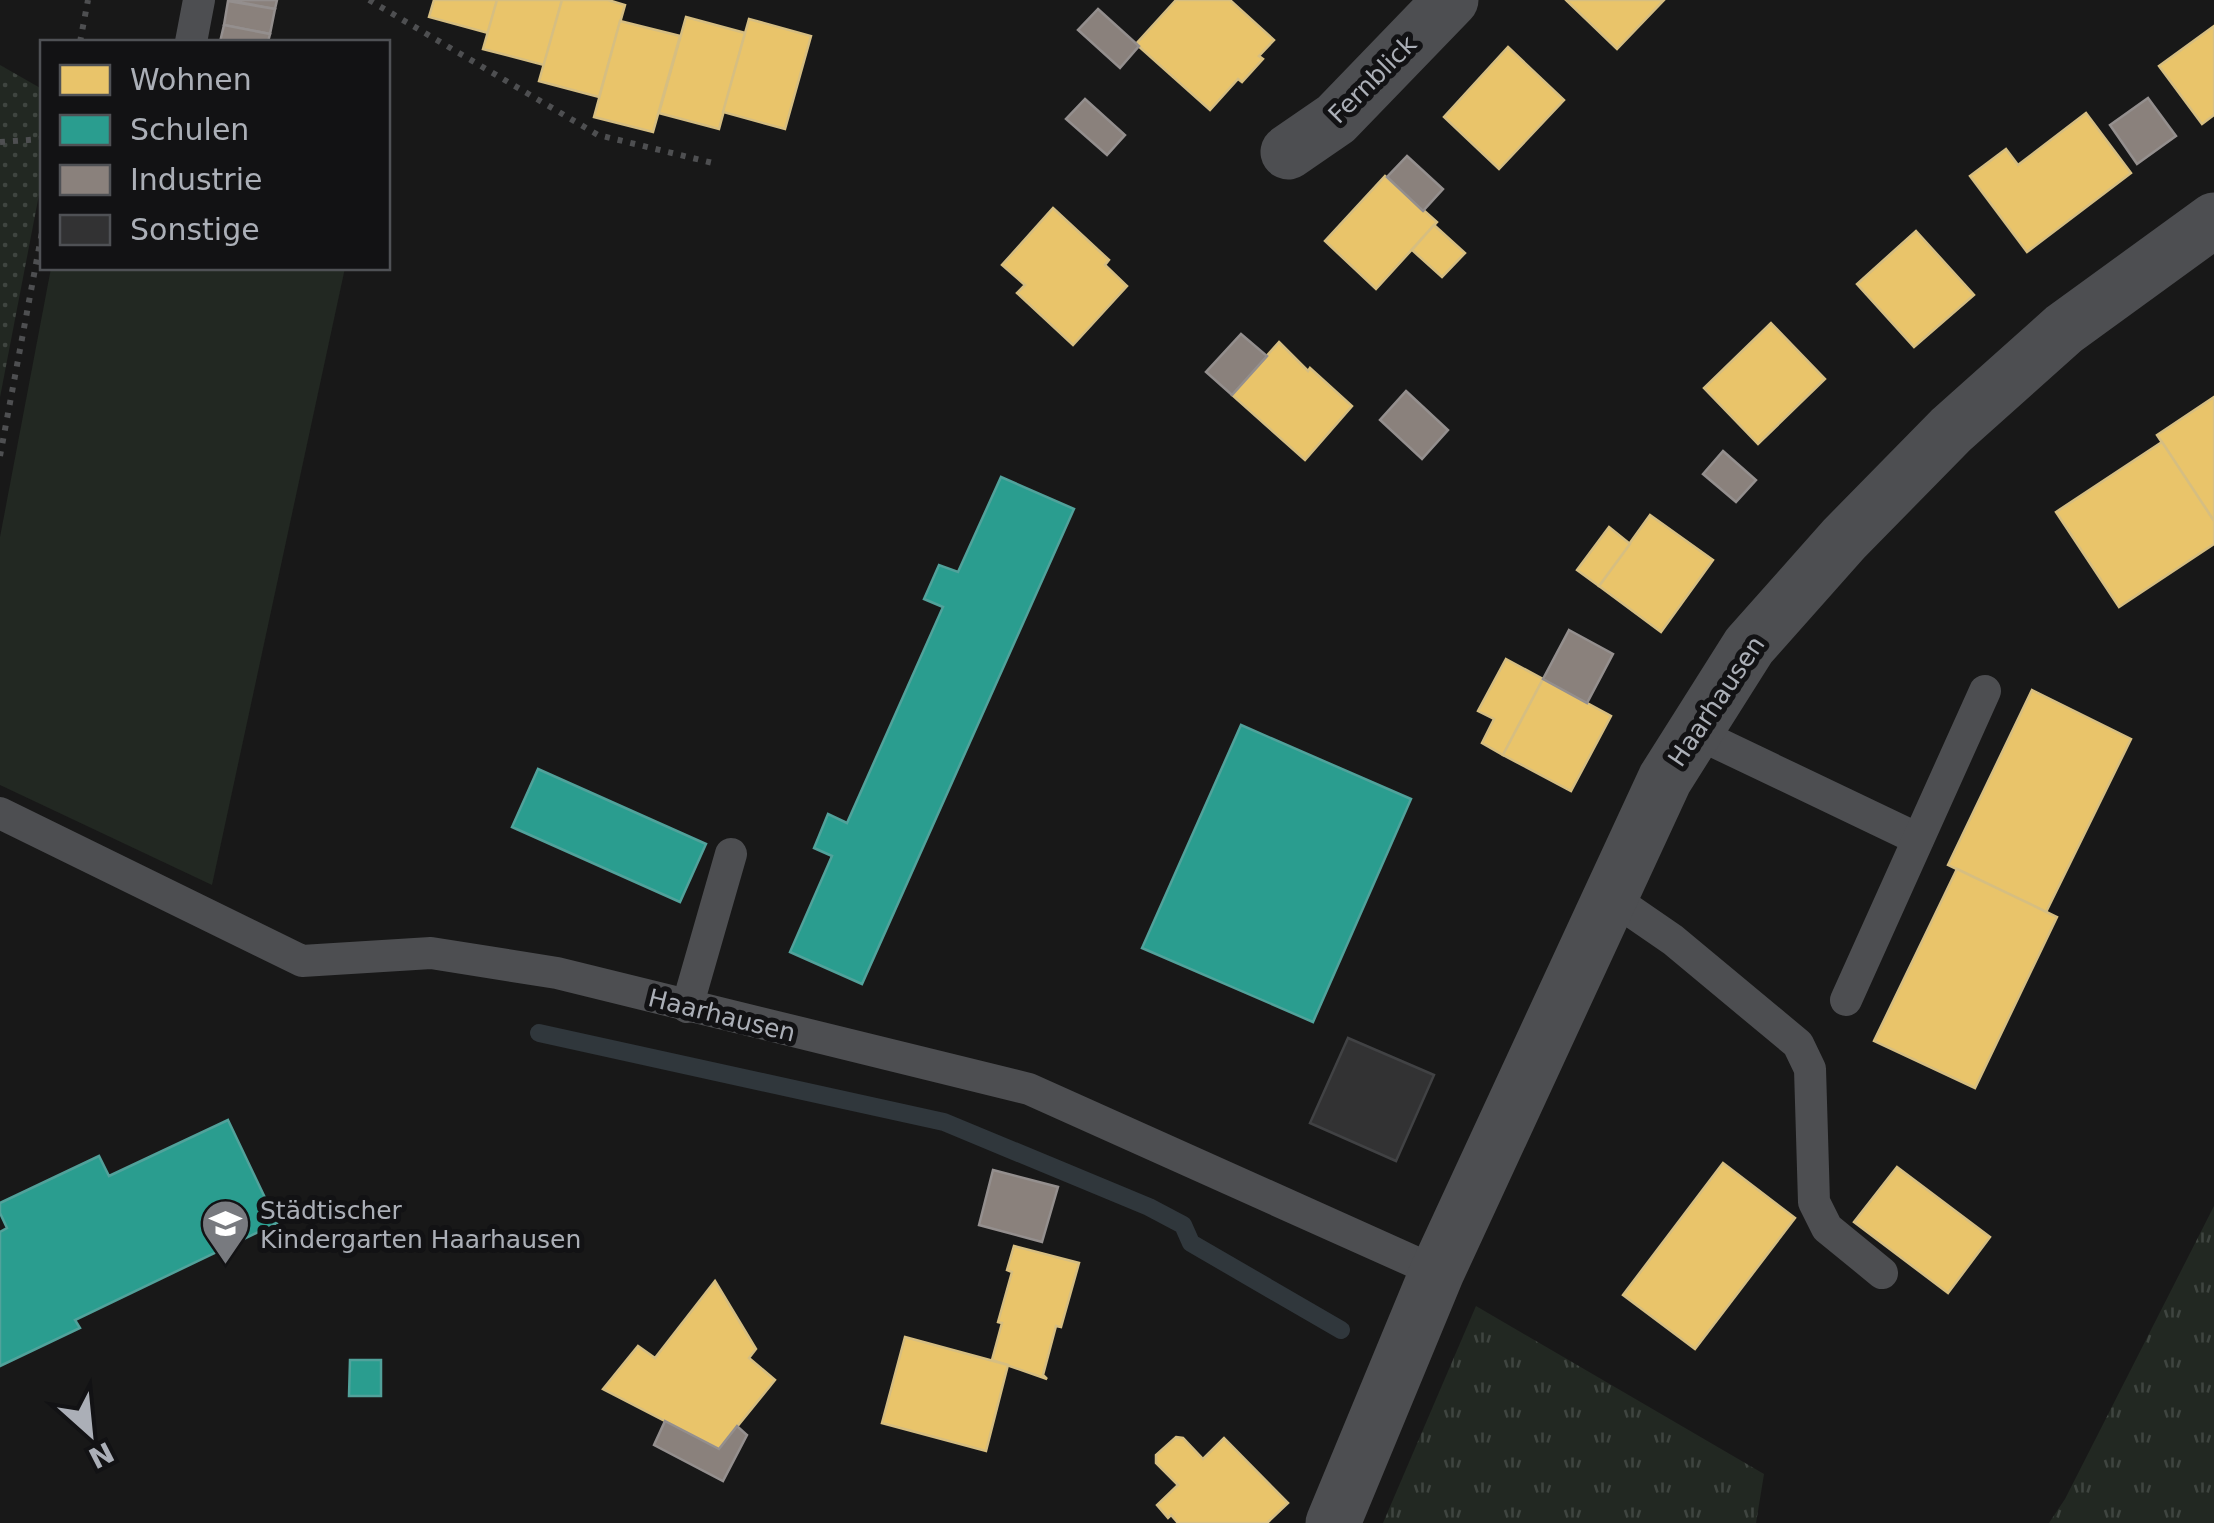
<svg xmlns="http://www.w3.org/2000/svg" width="2214" height="1523" font-family="'DejaVu Sans',sans-serif">
	<style>
		.grass { fill: url(#grass-tufts) }
		.park { fill: #222822 }
		.garden { fill: url(#garden-dots) }
		.homes { fill: #e9c46a; stroke: #d6be81; stroke-width: 2.5 }
		.schools { fill: #2a9d8f; stroke: #51a29b; stroke-width: 2.5 }
		.industry { fill: #8a817c; stroke: #948f8e; stroke-width: 2.5 }
		.lines { fill: none; stroke-linecap: round; stroke-linejoin: round }
		.stream { stroke: #30373c; stroke-width: 18 }
		.building { fill: #323233; stroke: #414244; stroke-width: 2.5 }
		.path { stroke: #4e4f51; stroke-width: 6; stroke-dasharray: 5 8; stroke-linecap: butt }
		.lane { stroke: #4d4e51; stroke-width: 32 }
		.street { stroke: #4d4e51; stroke-width: 55 }
		.labels { text-anchor: middle; stroke-width: 10; stroke-linejoin: round; paint-order: stroke }
		.street-label { font-size: 25px; fill: #abafb7; stroke: #121214 }
		.poi-label { font-size: 25px; fill: #abafb7; stroke: #121214; text-anchor: start }
	</style>
	<defs>
		<pattern id="grass-tufts" width="24" height="20" patternUnits="userSpaceOnUse" patternTransform="scale(2.5)"><rect width="24" height="20" fill="#222822"/><path d="M3 7l-1-3M5 7V3M7 7l1-3M15 17l-1-3M17 17v-4M19 17l1-3" fill="none" stroke="#3f4540"/></pattern>
		<pattern id="garden-dots" width="8" height="8" patternUnits="userSpaceOnUse" patternTransform="scale(2.5)"><rect width="8" height="8" fill="#222822"/><path d="M2 2h.1M6 6h.1" fill="none" stroke="#3f4540" stroke-width="1.8" stroke-linecap="round"/></pattern>
	</defs>
	<rect width="100%" height="100%" fill="#181818"/>
	<g class="grass">
		<polygon points="2214,1206 2214,1523 2049,1523 2065,1499"/>
		<polygon points="1476,1306 1764,1474 1756,1523 1383,1523"/>
	</g>
	<polygon class="park" points="51,268 345,268 212,885 0,785 0,537"/>
	<polygon class="garden" points="0,65 42,89 42,179 0,397"/>
	<g class="homes">
		<polygon points="434,0 497,0 488,33 429,17"/>
		<polygon points="497,0 562,0 544,65 483,49"/>
		<polygon points="562,0 608,0 625,5 599,97 539,81"/>
		<polygon points="1176,0 1230,0 1274,40 1259,56 1263,59 1242,82 1238,79 1210,110 1136,44"/>
		<polygon points="1566,0 1664,0 1617,49"/>
		<polygon points="686,17 745,33 719,129 659,113"/>
		<polygon points="749,19 811,36 785,129 723,112"/>
		<polygon points="620,21 680,36 653,132 594,117"/>
		<polygon points="2214,26 2214,115 2202,124 2159,66"/>
		<polygon points="1508,47 1564,100 1499,169 1444,117"/>
		<polygon points="2086,113 2131,173 2027,252 1970,176 2006,149 2018,165"/>
		<polygon points="1385,176 1437,222 1376,289 1325,241"/>
		<polygon points="1053,208 1109,260 1105,265 1127,286 1073,345 1017,293 1025,285 1002,265"/>
		<polygon points="1434,225 1465,253 1442,277 1412,250"/>
		<polygon points="1916,231 1974,295 1914,347 1857,284"/>
		<polygon points="1771,323 1825,379 1758,444 1704,388"/>
		<polygon points="1279,342 1308,371 1310,368 1352,406 1305,460 1232,395"/>
		<polygon points="2214,397 2214,521 2157,435"/>
		<polygon points="2162,442 2214,521 2214,544 2119,607 2056,512"/>
		<polygon points="1650,515 1713,560 1661,632 1599,586"/>
		<polygon points="1609,527 1630,544 1599,586 1577,570"/>
		<polygon points="1506,659 1543,679 1503,755 1482,743 1494,719 1478,711"/>
		<polygon points="1543,679 1611,716 1571,791 1503,755"/>
		<polygon points="2032,690 2131,739 2046,912 1948,865"/>
		<polygon points="1957,869 2057,917 1975,1088 1874,1041"/>
		<polygon points="1723,1163 1795,1218 1695,1349 1623,1295"/>
		<polygon points="1897,1167 1990,1237 1948,1293 1854,1222"/>
		<polygon points="1014,1246 1079,1263 1061,1327 1056,1326 1043,1375 1047,1379 992,1360 1002,1323 998,1322 1012,1272 1007,1270"/>
		<polygon points="715,1281 756,1349 749,1358 775,1380 719,1449 603,1389 638,1346 655,1358"/>
		<polygon points="905,1337 1008,1365 986,1451 882,1423"/>
		<polygon points="1176,1437 1183,1438 1203,1459 1224,1438 1288,1503 1267,1523 1178,1523 1171,1515 1168,1518 1157,1505 1178,1485 1156,1463 1156,1455"/>
	</g>
	<g class="schools">
		<polygon points="1001,477 1074,509 862,984 790,952 832,856 814,848 828,814 847,823 943,607 924,599 939,565 958,572"/>
		<polygon points="1241,725 1411,799 1313,1022 1142,948"/>
		<polygon points="538,769 706,844 680,902 512,827"/>
		<polygon points="228,1120 277,1223 75,1320 80,1328 0,1366 0,1232 7,1228 0,1213 0,1203 99,1156 109,1176"/>
		<polygon points="350,1360 381,1360 381,1396 349,1396"/>
	</g>
	<g class="industry">
		<polygon points="228,0 277,0 275,9"/>
		<polygon points="228,1 275,9 270,34 224,25"/>
		<polygon points="1098,9 1139,46 1120,68 1078,30"/>
		<polygon points="224,25 270,34 268,42 220,42"/>
		<polygon points="2148,98 2176,136 2137,164 2110,125"/>
		<polygon points="1085,99 1125,135 1107,155 1066,119"/>
		<polygon points="1407,156 1443,189 1423,211 1387,177"/>
		<polygon points="1241,334 1267,356 1232,395 1206,372"/>
		<polygon points="1406,391 1448,430 1422,459 1380,420"/>
		<polygon points="1723,451 1756,480 1736,502 1703,474"/>
		<polygon points="1569,630 1613,654 1587,703 1543,679"/>
		<polygon points="993,1170 1058,1187 1042,1242 979,1225"/>
		<polygon points="665,1421 719,1449 737,1426 747,1435 723,1481 654,1445"/>
	</g>
	<g class="lines">
		<polyline class="stream" points="539,1033 944,1122 1149,1207 1183,1225 1191,1243 1341,1330"/>
	</g>
	<polygon class="building" points="1348,1038 1434,1075 1396,1161 1310,1123"/>
	<g class="lines">
		<g class="path">
			<polyline points="369,0 598,135 717,164"/>
			<polyline points="80,42 88,0"/>
			<polyline points="0,142 42,139"/>
			<polyline points="0,456 42,232"/>
		</g>
		<g class="lane">
			<polyline points="191,42 199,0"/>
			<polyline points="1694,732 1918,839"/>
			<polyline points="0,813 302,961 431,953 557,973 1029,1089 1437,1272"/>
			<polyline points="1612,898 1673,940 1798,1044 1810,1069 1814,1202 1827,1228 1882,1273"/>
			<polyline points="1846,1000 1985,691"/>
			<polyline points="687,1007 731,854"/>
		</g>
		<g class="street">
			<polyline points="1288,152 1336,119 1451,0"/>
			<polyline points="1333,1523 1437,1272 1665,779 1749,646 1844,539 1951,430 2064,329 2214,220"/>
		</g>
	</g>
	<defs>
		<symbol id="school-pin" viewBox="-11 -11 22 30"><path d="M0 17L-7.5 6A9.5 9.5 0 1 1 7.5 6Z" fill="#787a7f" stroke="#121214"/><path d="M0-5L7-2L0 1L-7-2ZM-4 1L0 2.5L4 1V4Q0 6-4 4Z" fill="#fff"/></symbol>
	</defs>
	<g fill-rule="evenodd">
		<use href="#school-pin" x="198" y="1196" width="55" height="75"/>
	</g>
	<g class="labels">
		<g class="street-label">
			<text transform="translate(1372 79) rotate(-45)" y="9">Fernblick</text>
			<text transform="translate(1716 701) rotate(-56)" y="9">Haarhausen</text>
			<text transform="translate(722 1015) rotate(14)" y="9">Haarhausen</text>
		</g>
		<g class="poi-label">
			<text x="260" y="1219">Städtischer<tspan x="260" dy="29">Kindergarten Haarhausen</tspan></text>
		</g>
	</g>
	<rect x="40" y="40" width="350" height="230" fill="#121214" stroke="#4f5155" stroke-width="2.5"/>
	<rect x="60" y="65" width="50" height="30" fill="#e9c46a" stroke="#4f5155" stroke-width="2.5"/>
	<text x="130" y="90" font-size="30" fill="#abafb7">Wohnen</text>
	<rect x="60" y="115" width="50" height="30" fill="#2a9d8f" stroke="#4f5155" stroke-width="2.5"/>
	<text x="130" y="140" font-size="30" fill="#abafb7">Schulen</text>
	<rect x="60" y="165" width="50" height="30" fill="#8a817c" stroke="#4f5155" stroke-width="2.5"/>
	<text x="130" y="190" font-size="30" fill="#abafb7">Industrie</text>
	<rect x="60" y="215" width="50" height="30" fill="#323233" stroke="#4f5155" stroke-width="2.5"/>
	<text x="130" y="240" font-size="30" fill="#abafb7">Sonstige</text>
	<g transform="translate(90 1433) rotate(153)" stroke="#121214" stroke-width="8" paint-order="stroke">
	<path d="M0-8L18 38L0 25L-18 38Z" fill="#abafb7"/>
	<text y="-15" font-size="28" font-weight="bold" text-anchor="middle" fill="#abafb7">N</text>
	</g>
</svg>
